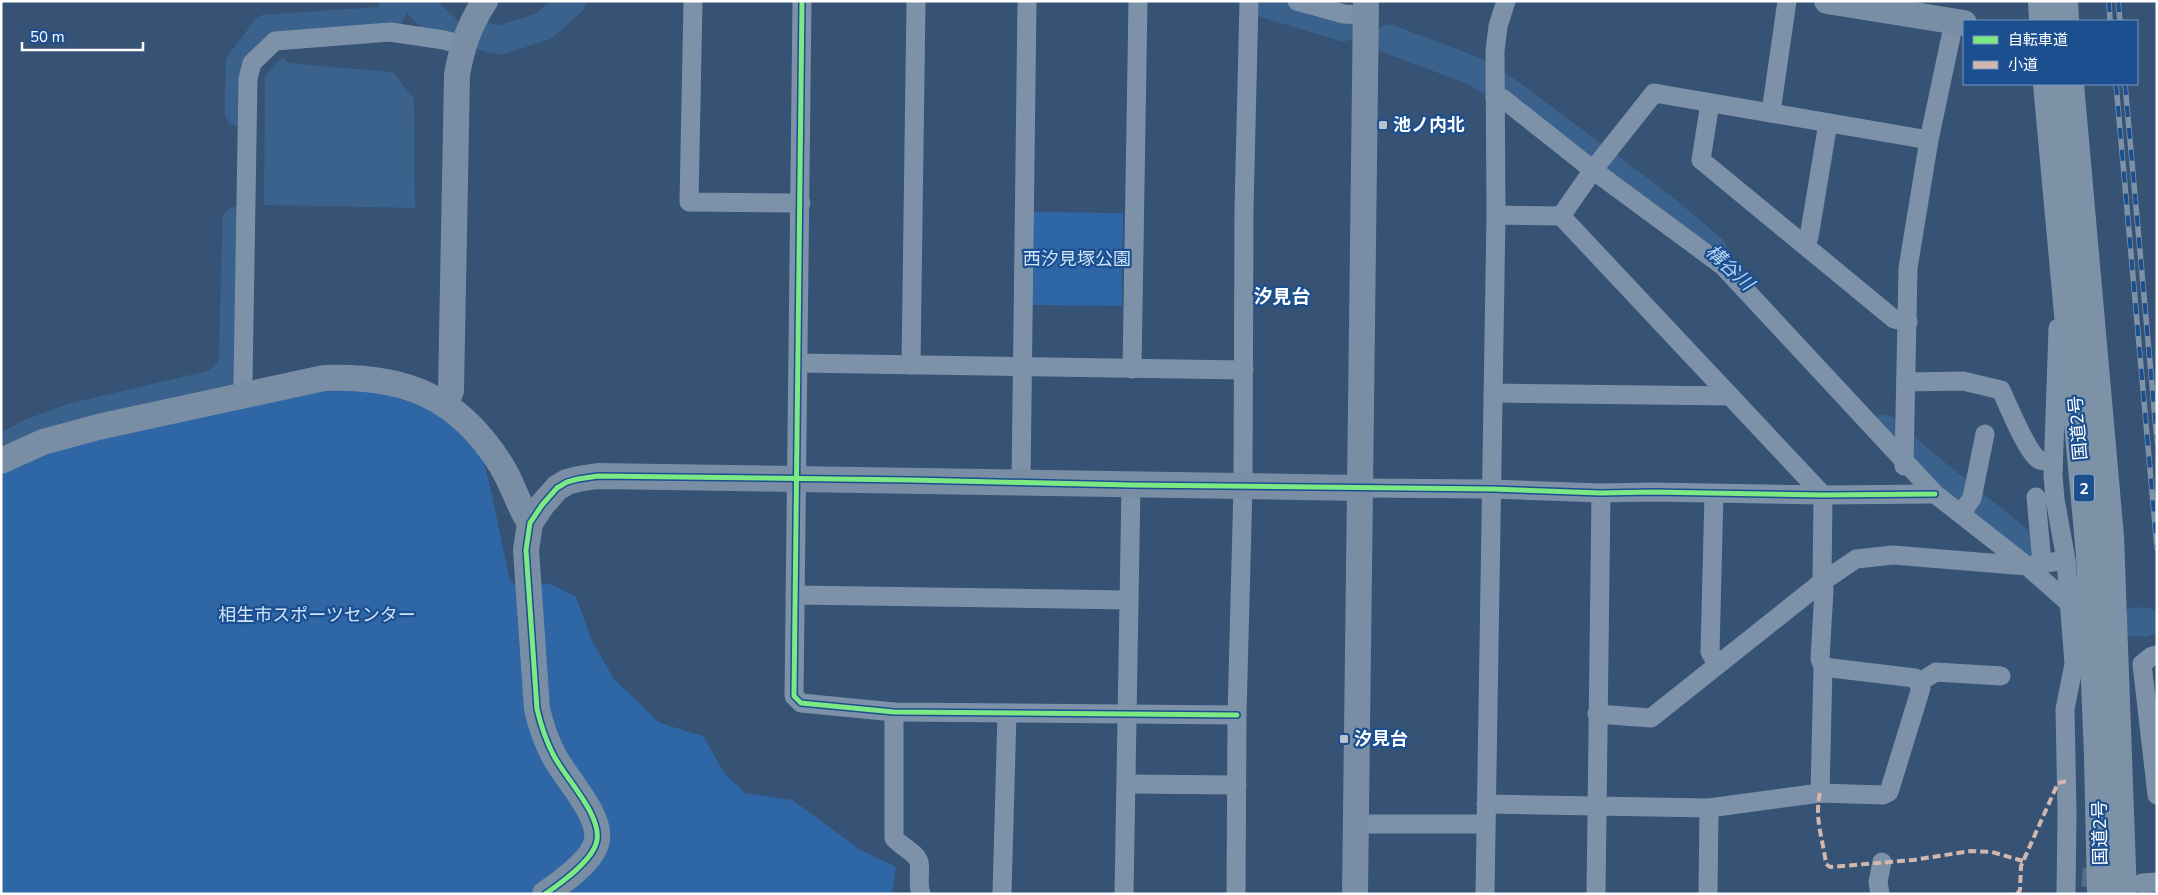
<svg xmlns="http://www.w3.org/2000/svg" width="2158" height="895" font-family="'Nunito Sans','Noto Sans JP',sans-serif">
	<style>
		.green { fill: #2f66a5 }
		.water { fill: #3b618d }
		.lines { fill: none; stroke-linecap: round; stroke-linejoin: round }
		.river { stroke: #3b618d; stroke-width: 29 }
		.street-tunnel { stroke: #546c89; stroke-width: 19; stroke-dasharray: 19 9; stroke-linecap: butt }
		.street { stroke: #7d92a8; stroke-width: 19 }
		.secondary { stroke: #798da4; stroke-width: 26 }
		.highway { stroke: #7e92a7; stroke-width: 28 }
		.rail-casing { stroke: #7e92a7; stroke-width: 5.5 }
		.rail { stroke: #1b4f8f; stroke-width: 4; stroke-dasharray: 11; stroke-linecap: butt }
		.quiet { stroke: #d1b7ad; stroke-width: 4; stroke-dasharray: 8 4; stroke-linecap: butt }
		.cycleway-casing { stroke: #1b4f8f; stroke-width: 8 }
		.cycleway { stroke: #7ce984; stroke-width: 5 }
		.poi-dot { fill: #b9c2ce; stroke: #1b4f8f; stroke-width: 2 }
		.labels { text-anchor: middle; stroke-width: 4.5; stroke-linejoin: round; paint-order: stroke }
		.shield { fill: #1b4f8f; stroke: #bbcadd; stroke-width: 1 }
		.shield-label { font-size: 16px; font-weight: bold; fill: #fff }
		.poi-label { font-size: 18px; font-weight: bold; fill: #fff; stroke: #1b4f8f; text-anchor: start }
		.park-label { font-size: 18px; fill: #cfe3fa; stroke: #1b4f8f }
		.street-label { font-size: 18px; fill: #fff; stroke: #1b4f8f }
		.water-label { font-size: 19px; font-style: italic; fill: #b5d3f5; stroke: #1b4f8f }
		.neighbourhood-label { font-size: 19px; font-weight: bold; fill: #fff; stroke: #1b4f8f }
	</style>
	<rect width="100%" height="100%" fill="#365274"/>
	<g class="green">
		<polygon points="1033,212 1123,213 1122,306 1031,305"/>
		<polygon points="338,389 393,394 445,413 479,443 492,495 510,581 523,589 548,583 576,597 592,641 614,679 660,723 703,736 725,774 745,793 792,800 861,850 896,867 892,894 1,894 1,471 36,454 198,412"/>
	</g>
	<polygon class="water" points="283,57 288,63 393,72 414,99 415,208 264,205 265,76"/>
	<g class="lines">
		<g class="river">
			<polyline points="427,1 421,7 446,29"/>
			<polyline points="1258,1 1343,27"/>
			<polyline points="486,37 501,40 544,26 572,1"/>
			<polyline points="1389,39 1474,71 1505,90 1662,207 1712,249"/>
			<polyline points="239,112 240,64 266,29 387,21 397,1"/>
			<polyline points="1884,429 1919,460 2030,550"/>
			<polyline points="10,444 31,433 75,417 215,384 233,368 237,221"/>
			<polyline points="2134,622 2145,622"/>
		</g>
		<polyline class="street-tunnel" points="2082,877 2111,880"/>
		<g class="street">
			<polyline points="693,1 689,202 801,203"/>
			<polyline points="802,1 794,696 801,703 894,712 1237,715"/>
			<polyline points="1297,1 1344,14 1366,15"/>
			<polyline points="1495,97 1502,98 1593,170 1723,266 1935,494 2027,566 2066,560"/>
			<polyline points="1710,103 1701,160 1894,319 1908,322"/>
			<polyline points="1771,112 1787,1"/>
			<polyline points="1496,215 1561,216 1823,495 1822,582 1824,590 1820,659 1823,667 1820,793"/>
			<polyline points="1561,216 1593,170 1654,93 1929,140"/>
			<polyline points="1804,244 1809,237 1828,123"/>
			<polyline points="2058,328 2053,475 2055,499 2066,560 2074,664 2065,709 2067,813 2066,894"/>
			<polyline points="798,363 1244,370"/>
			<polyline points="911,365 916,1"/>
			<polyline points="1132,369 1138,1"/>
			<path d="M1906 382 1963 381 2001 390C2008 405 2026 450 2038 459 2042 462 2048 461 2053 462"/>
			<polyline points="1493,393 1730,396"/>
			<polyline points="246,394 243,382 248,79 252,63 275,41 390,32 444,40 462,45"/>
			<polyline points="1904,466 1908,268 1929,140 1954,22"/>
			<polyline points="1021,483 1027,1"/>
			<polyline points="1360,488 1492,489 1601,493 1652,492 1823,495 1935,494"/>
			<polyline points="1714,494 1710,652 1717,664"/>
			<polyline points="2036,497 2042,563"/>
			<polyline points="1961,514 1972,498 1985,434"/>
			<polyline points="795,595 1129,600"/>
			<polyline points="2157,655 2152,656 2142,664 2157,795"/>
			<polyline points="1918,683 1936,672 2001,676"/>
			<path d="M894 712V838C900 846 916 852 919 862 921 873 917 884 921 894"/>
			<polyline points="1597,714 1651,718 1822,582 1856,559 1893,555 2027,566 2070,604"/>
			<polyline points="1126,784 1237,785"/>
			<polyline points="1486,804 1709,808 1820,793 1883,795 1889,792 1921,688 1915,678 1823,667"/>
			<polyline points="1356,824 1486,824"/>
			<polyline points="2142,883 2157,882"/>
			<polyline points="1002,894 1007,713"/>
			<polyline points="1124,894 1131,485"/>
			<polyline points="1236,894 1237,715 1243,486 1244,209 1249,1"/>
			<polyline points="1485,894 1496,215 1495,51 1498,26 1506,1"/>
			<polyline points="1596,894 1601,493"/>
			<polyline points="1708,894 1709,808"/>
			<polyline points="1880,894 1878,882 1882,862"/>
		</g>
		<g class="secondary">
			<polyline points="1827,1 1964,23"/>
			<path d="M445 405 451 391 457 75C462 47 469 25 485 1"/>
			<path d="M1 461 43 442 98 427 324 378C404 375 458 396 501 465 513 484 518 505 530 523"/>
			<path d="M545 894C561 883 594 860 597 840 601 814 566 779 554 756 546 741 541 726 537 709L526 550 530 523 542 505 557 488 567 482 578 479 598 476 1360 488"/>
			<polyline points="1355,894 1366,1"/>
		</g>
		<g class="highway">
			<polyline points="2042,1 2043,21"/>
			<polyline points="2064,1 2065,21"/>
			<polyline points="2047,84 2090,555 2098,756 2101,894"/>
			<polyline points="2070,84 2110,537 2123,894"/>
		</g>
		<defs>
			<g id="rail">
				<polyline points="2109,1 2110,21"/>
				<polyline points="2118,1 2120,21"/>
				<polyline points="2116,84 2157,548"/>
				<polyline points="2125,84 2157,441"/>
			</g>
		</defs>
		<use href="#rail" class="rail-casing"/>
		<use href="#rail" class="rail"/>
		<g class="quiet">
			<path d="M1820 793C1814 818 1823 839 1826 864L1830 867 1913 860 1971 851 1992 852 2023 861"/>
			<polyline points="2017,894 2020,890 2021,866 2058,783 2067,781"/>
		</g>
		<defs>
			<g id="cycleway">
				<polyline points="802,1 794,696 801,703 894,712 1237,715"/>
				<path d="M545 894C561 883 594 860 597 840 601 814 566 779 554 756 546 741 541 726 537 709L526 550 530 523 542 505 557 488 567 482 578 479 598 476 912 480 1131 485 1492 489 1601 493 1652 492 1823 495 1935 494"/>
			</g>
		</defs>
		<use href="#cycleway" class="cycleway-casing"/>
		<use href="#cycleway" class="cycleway"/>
	</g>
	<g class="poi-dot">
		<rect x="1378" y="120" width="10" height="10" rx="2.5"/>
		<rect x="1339" y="734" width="10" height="10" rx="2.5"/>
	</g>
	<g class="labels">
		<rect class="shield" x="2074" y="474.5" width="20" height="27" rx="4"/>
		<g class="shield-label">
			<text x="2084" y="494">2</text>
		</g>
		<g class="poi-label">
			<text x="1393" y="131">池ノ内北</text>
			<text x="1354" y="745">汐見台</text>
		</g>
		<g class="park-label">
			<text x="1077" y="265">西汐見塚公園</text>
			<text x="317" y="621">相生市スポーツセンター</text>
		</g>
		<g class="street-label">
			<text transform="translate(2078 428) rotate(-95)" y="6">国道2号</text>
			<text transform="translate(2100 833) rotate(-91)" y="6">国道2号</text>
		</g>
		<g class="water-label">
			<text transform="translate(1730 267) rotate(43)" y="7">構谷川</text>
		</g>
		<g class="neighbourhood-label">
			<text x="1282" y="303">汐見台</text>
		</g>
	</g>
	<rect width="2158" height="895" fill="none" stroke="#ffffff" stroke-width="5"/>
	<rect x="1963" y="20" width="175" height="65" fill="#1b4f8f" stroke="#7695bc"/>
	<rect x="1973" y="36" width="25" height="8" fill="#7ce984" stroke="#7695bc"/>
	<text x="2008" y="45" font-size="15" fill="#ffffff">自転車道</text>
	<rect x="1973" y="61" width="25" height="8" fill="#d1b7ad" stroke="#7695bc"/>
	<text x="2008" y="70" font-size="15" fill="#ffffff">小道</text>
	<path d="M22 42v8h121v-8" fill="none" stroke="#ffffff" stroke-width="2.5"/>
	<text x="30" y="42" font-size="15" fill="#ffffff" stroke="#1b4f8f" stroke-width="4" paint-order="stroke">50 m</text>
</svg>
